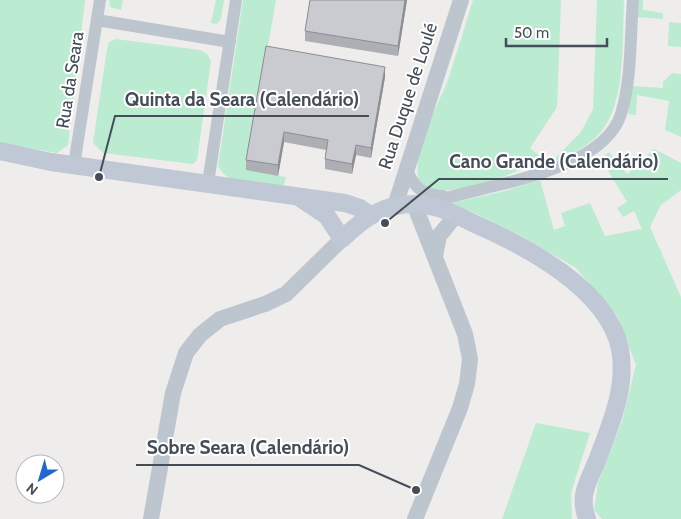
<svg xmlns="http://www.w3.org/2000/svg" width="681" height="519" font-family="Cabin,sans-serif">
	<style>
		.green { fill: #bbebd0 }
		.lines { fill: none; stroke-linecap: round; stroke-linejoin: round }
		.minor { stroke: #bdc5ce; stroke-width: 12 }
		.tertiary { stroke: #bdc5ce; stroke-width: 16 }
		.secondary { stroke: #bfc8d4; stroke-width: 18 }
		.wall { fill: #adafb4 }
		.shaded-wall { fill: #8d8e92 }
		.building { fill: #c9cbd1; stroke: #8d8e92 }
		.labels { text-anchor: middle; stroke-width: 4; stroke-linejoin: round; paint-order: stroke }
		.street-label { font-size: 18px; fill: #454e58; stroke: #fff }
		.leader { fill: none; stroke: #454e58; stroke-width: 2 }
		.callout-dot { fill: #454e58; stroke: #fff; stroke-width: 2 }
		.callout-label { font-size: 19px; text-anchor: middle; font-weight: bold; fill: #454e58; stroke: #fff; stroke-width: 4; stroke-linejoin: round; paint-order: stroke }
	</style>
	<rect width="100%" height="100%" fill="#efecec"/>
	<g class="green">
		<polygon points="0,0 85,0 68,145 57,153 0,143"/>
		<polygon points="109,0 123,0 121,10 110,7"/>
		<polygon points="216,0 224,0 221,19 217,24 211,23"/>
		<path d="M243 0H276L246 170 286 177 283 187C262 184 228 187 218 166Z"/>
		<path d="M473 0H561L557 107 530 148 542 158C524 172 451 197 429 189 425 187 422 184 419 182 411 147 437 110 449 77 457 52 465 26 473 0Z"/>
		<path d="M597 0H624C622 39 627 104 599 134 587 148 566 156 550 164L581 132 593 109Z"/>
		<polygon points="637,0 643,0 643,10 663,13 663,19 636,17"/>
		<polygon points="669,22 681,23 681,47 668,46"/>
		<polygon points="116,39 200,50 207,54 211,61 197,160 193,164 103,153 93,143 107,49 109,42"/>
		<polygon points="672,73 681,74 681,137 665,130 669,101 637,95 636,115 628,114 632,86 663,88 663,82"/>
		<polygon points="654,149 681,163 681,190 661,205 650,227 681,297 681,519 602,519 594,510 598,483 622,421 636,365 618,317 576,268 520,235 470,211 451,207 451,203 505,191 540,180 554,230 565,226 561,213 590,203 605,236 642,229 634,211 623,217 617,208 627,202 601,159 609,152 627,174"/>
		<polygon points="536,423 590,433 571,493 572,519 502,519"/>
	</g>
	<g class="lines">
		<g class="minor">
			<polyline points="97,20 230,42"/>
			<polyline points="74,165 100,0"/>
			<path d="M406 168C414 188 422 195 443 196"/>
			<polyline points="208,183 236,0"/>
			<path d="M424 205C477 185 602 175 621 114 632 78 630 37 633 0"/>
		</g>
		<g class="tertiary">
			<polyline points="414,204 465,334 470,359 467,384 460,408 415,519"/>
			<polyline points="395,206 461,0"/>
			<polyline points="435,256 439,236 456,215"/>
			<polyline points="151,519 173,393 186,353 200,335 220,319 265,304 286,294 342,239"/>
		</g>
		<g class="secondary">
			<polyline points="0,151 51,162 345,203 360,208 370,215"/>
			<path d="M300 198 327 216 342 239C364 218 383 204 414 204 436 204 456 215 475 224 525 246 608 289 620 349 627 387 611 423 598 458 589 482 578 493 587 519"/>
		</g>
	</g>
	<g class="wall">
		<polygon points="309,0 407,0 398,56 305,41 305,31 310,0"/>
		<polygon points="266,46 385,77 371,158 356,155 352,174 325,169 325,159 326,150 284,142 278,176 246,170 246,160"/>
	</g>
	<g class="shaded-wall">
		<polygon points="405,0 407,0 398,56 398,46"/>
		<polygon points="385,67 385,77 371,158 371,148"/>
		<polygon points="284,132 284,142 278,176 278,165"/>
		<polygon points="356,145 356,155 352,174 352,164"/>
	</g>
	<g class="building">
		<polygon points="310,0 405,0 398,46 305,31"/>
		<polygon points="266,46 385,67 371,148 356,145 352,164 325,159 328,140 284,132 278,165 246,160"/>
	</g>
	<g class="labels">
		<g class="street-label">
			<text transform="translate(70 80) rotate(-81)" y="6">Rua da Seara</text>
			<text transform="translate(408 96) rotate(-72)" y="6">Rua Duque de Loulé</text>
		</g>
	</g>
	<path class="leader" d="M99 177L115 116H369M385 223L439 179H668M416 490L359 465H136"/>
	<g class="callout-dot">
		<circle cx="99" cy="177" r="5"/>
		<circle cx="385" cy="223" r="5"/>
		<circle cx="416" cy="490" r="5"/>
	</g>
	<g class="callout-label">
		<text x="242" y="106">Quinta da Seara (Calendário)</text>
		<text x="554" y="168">Cano Grande (Calendário)</text>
		<text x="248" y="454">Sobre Seara (Calendário)</text>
	</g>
	<g transform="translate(40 479) rotate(218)"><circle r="24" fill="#ffffff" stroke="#b5b8bc"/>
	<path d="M0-4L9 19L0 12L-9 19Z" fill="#2166d3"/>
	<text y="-8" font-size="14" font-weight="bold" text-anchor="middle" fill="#454e58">N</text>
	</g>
	<path d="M506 38v8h101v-8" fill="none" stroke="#454e58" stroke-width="2.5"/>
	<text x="514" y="38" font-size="15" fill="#454e58" stroke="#ffffff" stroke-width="4" paint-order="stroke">50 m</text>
</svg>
